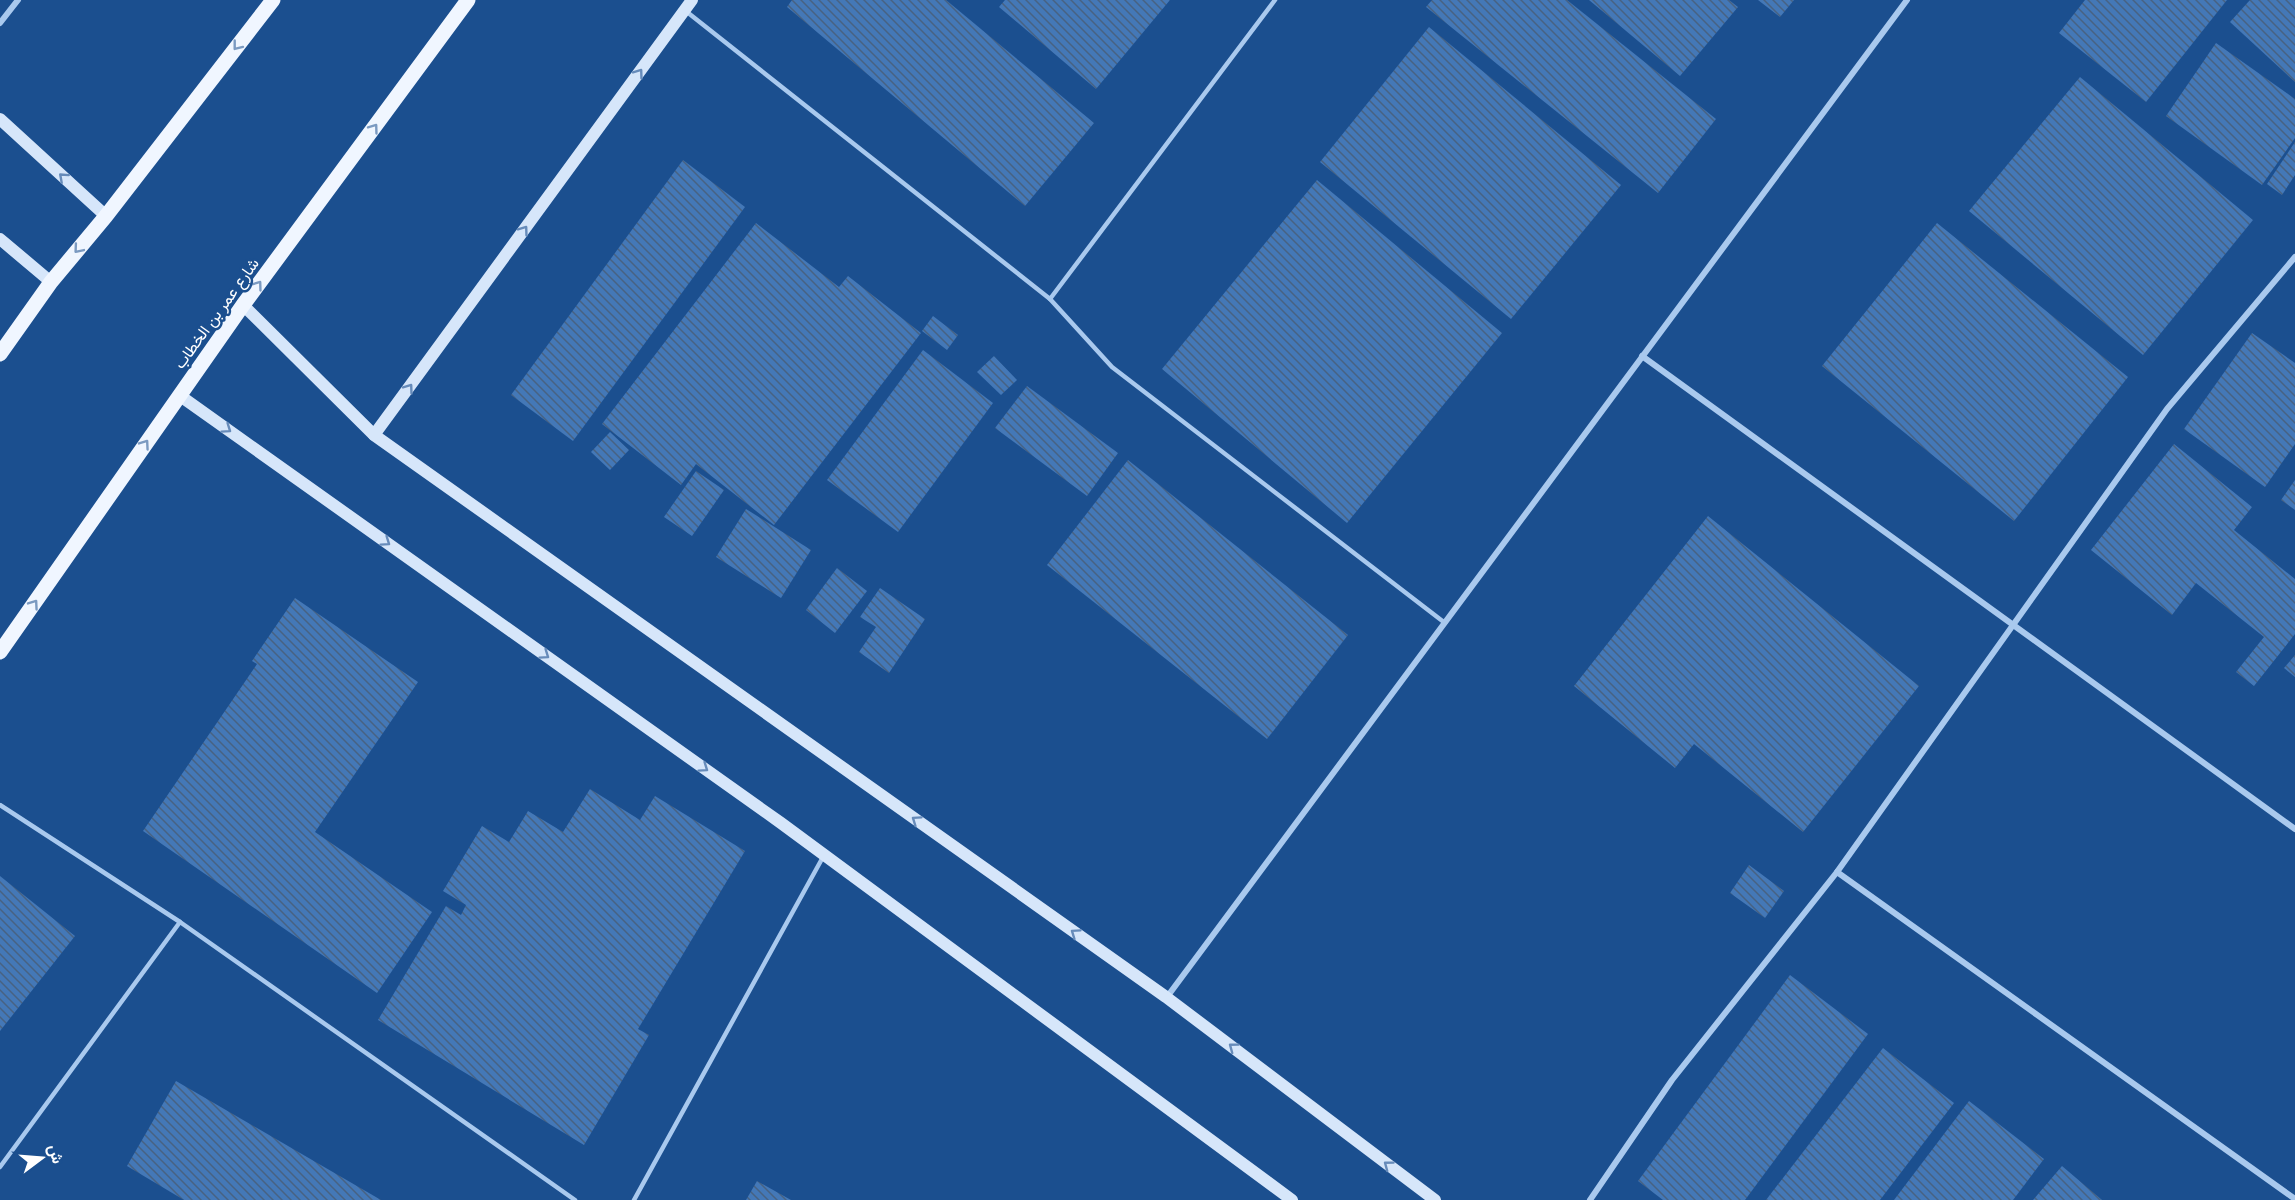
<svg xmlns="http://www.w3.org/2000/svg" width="2295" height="1200" font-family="Roboto,Vazirmatn,sans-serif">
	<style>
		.building { fill: url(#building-back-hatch) }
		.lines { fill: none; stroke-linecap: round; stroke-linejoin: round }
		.lane { stroke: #a9c9ee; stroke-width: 4.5 }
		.street { stroke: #a9c9ee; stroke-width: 6 }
		.secondary { stroke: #d6e6fa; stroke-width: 12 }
		.primary { stroke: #f0f6ff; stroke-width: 15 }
		.oneway { stroke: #7b9ac1 }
		.oneway2 { stroke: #668bba }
		.labels { text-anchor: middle; stroke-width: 5; stroke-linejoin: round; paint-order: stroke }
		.street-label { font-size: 16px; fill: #fff; stroke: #1b4f8f }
	</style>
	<defs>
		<pattern id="building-back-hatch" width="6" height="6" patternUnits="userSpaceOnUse" patternTransform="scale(1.5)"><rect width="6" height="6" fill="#4478b7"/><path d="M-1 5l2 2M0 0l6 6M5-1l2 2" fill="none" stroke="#486282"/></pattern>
	</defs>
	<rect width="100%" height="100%" fill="#1b4f8f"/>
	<g class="building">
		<polygon points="792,0 946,0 1094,123 1025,206 787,7"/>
		<polygon points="1005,0 1170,0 1096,89 999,7"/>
		<polygon points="1432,0 1567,0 1716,119 1658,193 1426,7"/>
		<polygon points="1589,0 1729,0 1738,7 1680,76"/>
		<polygon points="1758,0 1794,0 1780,17"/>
		<polygon points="2085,0 2227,0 2146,102 2059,33"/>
		<polygon points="2250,0 2295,0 2295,82 2230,22"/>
		<polygon points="1429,27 1621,185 1511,319 1320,162"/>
		<polygon points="2216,43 2295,99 2295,138 2262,185 2166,116"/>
		<polygon points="2080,77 2253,220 2143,355 1969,211"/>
		<polygon points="2295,142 2295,175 2282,195 2267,184"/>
		<polygon points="683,160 745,207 573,441 511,395"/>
		<polygon points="1317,180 1502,333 1347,523 1162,369"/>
		<polygon points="756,223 839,287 848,276 921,333 774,525 696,464 681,485 602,424"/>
		<polygon points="1937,223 2128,377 2014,521 1822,366"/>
		<polygon points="933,316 958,335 947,350 922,331"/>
		<polygon points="2252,333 2295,363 2295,444 2265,487 2184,429"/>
		<polygon points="923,350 993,403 898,532 827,480"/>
		<polygon points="994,356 1017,380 1001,395 977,372"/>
		<polygon points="1027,386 1118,453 1087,496 995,428"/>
		<polygon points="610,432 629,450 610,470 591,452"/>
		<polygon points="2174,444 2252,507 2234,530 2295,579 2295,634 2254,686 2236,672 2264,637 2196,583 2172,615 2091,550"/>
		<polygon points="1128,460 1348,635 1267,739 1047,565"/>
		<polygon points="696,471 724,490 692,536 664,517"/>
		<polygon points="2295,480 2295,510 2281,500"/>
		<polygon points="746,509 811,550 781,598 716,557"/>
		<polygon points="1708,516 1919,686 1803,832 1694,744 1675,768 1574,686"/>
		<polygon points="837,568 867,591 835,633 806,610"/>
		<polygon points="880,588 925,619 889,673 859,652 876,627 860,617"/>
		<polygon points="295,598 418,682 315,832 432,912 377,993 143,831 257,664 252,661"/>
		<polygon points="2295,655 2295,677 2284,668"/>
		<polygon points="590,789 640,820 655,796 745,851 638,1029 649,1035 584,1145 378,1020 446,906 461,915 466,905 443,891 482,826 509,842 528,811 563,832"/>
		<polygon points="1749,865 1784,891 1765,918 1730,893"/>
		<polygon points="0,876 75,936 0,1031"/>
		<polygon points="1790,975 1868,1034 1745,1200 1663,1200 1638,1181"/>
		<polygon points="1883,1048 1954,1103 1880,1200 1766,1200"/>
		<polygon points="176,1081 381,1200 184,1200 127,1166"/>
		<polygon points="1969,1101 2044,1159 2013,1200 1894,1200"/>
		<polygon points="2062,1166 2102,1200 2033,1200"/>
		<polygon points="757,1181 791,1200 746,1200"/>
	</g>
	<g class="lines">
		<g class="lane">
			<polyline points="687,12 1050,299 1275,0"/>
			<polyline points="1050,299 1112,367 1445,623"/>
			<polyline points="0,805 180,922 575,1200"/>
			<polyline points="0,1167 180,922"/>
			<polyline points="634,1200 823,857"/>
		</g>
		<g class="street">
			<polyline points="0,23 18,0"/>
			<polyline points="1642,356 2295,829"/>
			<polyline points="1837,872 2295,1199"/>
			<polyline points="1167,997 1907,0"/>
			<polyline points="1590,1200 1672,1080 1837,872 2167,409 2295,257"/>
		</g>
		<g class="secondary">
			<polyline points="0,119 106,216"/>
			<polyline points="0,239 51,282"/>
			<polyline points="243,305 374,435 1166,997 1435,1200"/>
			<polyline points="179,395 781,823 1292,1200"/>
			<polyline points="374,435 692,0"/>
		</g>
		<g class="primary">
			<polyline points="0,354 51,282 106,216 273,0"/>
			<polyline points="0,652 243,305 468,0"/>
		</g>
	</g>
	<defs><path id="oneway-chevron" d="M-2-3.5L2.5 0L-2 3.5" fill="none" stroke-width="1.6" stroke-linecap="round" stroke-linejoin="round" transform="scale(1.5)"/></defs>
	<g class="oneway">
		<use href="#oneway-chevron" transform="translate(237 46) rotate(128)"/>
		<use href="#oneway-chevron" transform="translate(374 128) rotate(-54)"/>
		<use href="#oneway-chevron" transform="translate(78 249) rotate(130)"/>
		<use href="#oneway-chevron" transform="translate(258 285) rotate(-54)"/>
		<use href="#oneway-chevron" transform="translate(145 444) rotate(-55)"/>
		<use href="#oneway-chevron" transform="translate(34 604) rotate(-55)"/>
	</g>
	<g class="oneway2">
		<use href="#oneway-chevron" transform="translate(639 73) rotate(-54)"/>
		<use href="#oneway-chevron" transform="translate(63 177) rotate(-138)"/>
		<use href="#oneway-chevron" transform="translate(524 230) rotate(-54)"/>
		<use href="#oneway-chevron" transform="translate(409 388) rotate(-54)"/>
		<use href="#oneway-chevron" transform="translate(227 429) rotate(35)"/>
		<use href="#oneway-chevron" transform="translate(386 542) rotate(35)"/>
		<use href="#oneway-chevron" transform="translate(545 655) rotate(35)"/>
		<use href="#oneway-chevron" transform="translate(704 768) rotate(35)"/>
		<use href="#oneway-chevron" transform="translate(916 820) rotate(-145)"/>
		<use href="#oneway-chevron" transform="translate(1075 933) rotate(-145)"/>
		<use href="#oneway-chevron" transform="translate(1233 1047) rotate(-143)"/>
		<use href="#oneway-chevron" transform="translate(1388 1165) rotate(-143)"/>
	</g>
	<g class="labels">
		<g class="street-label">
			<text transform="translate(216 313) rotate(-54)" y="6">شارع عمر بن الخطاب</text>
		</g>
	</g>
	<g transform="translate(42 1158) rotate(74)" stroke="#1b4f8f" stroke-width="4.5" paint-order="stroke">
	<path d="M0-4.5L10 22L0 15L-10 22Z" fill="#ffffff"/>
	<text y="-9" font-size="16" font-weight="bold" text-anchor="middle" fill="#ffffff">ش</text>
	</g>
</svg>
